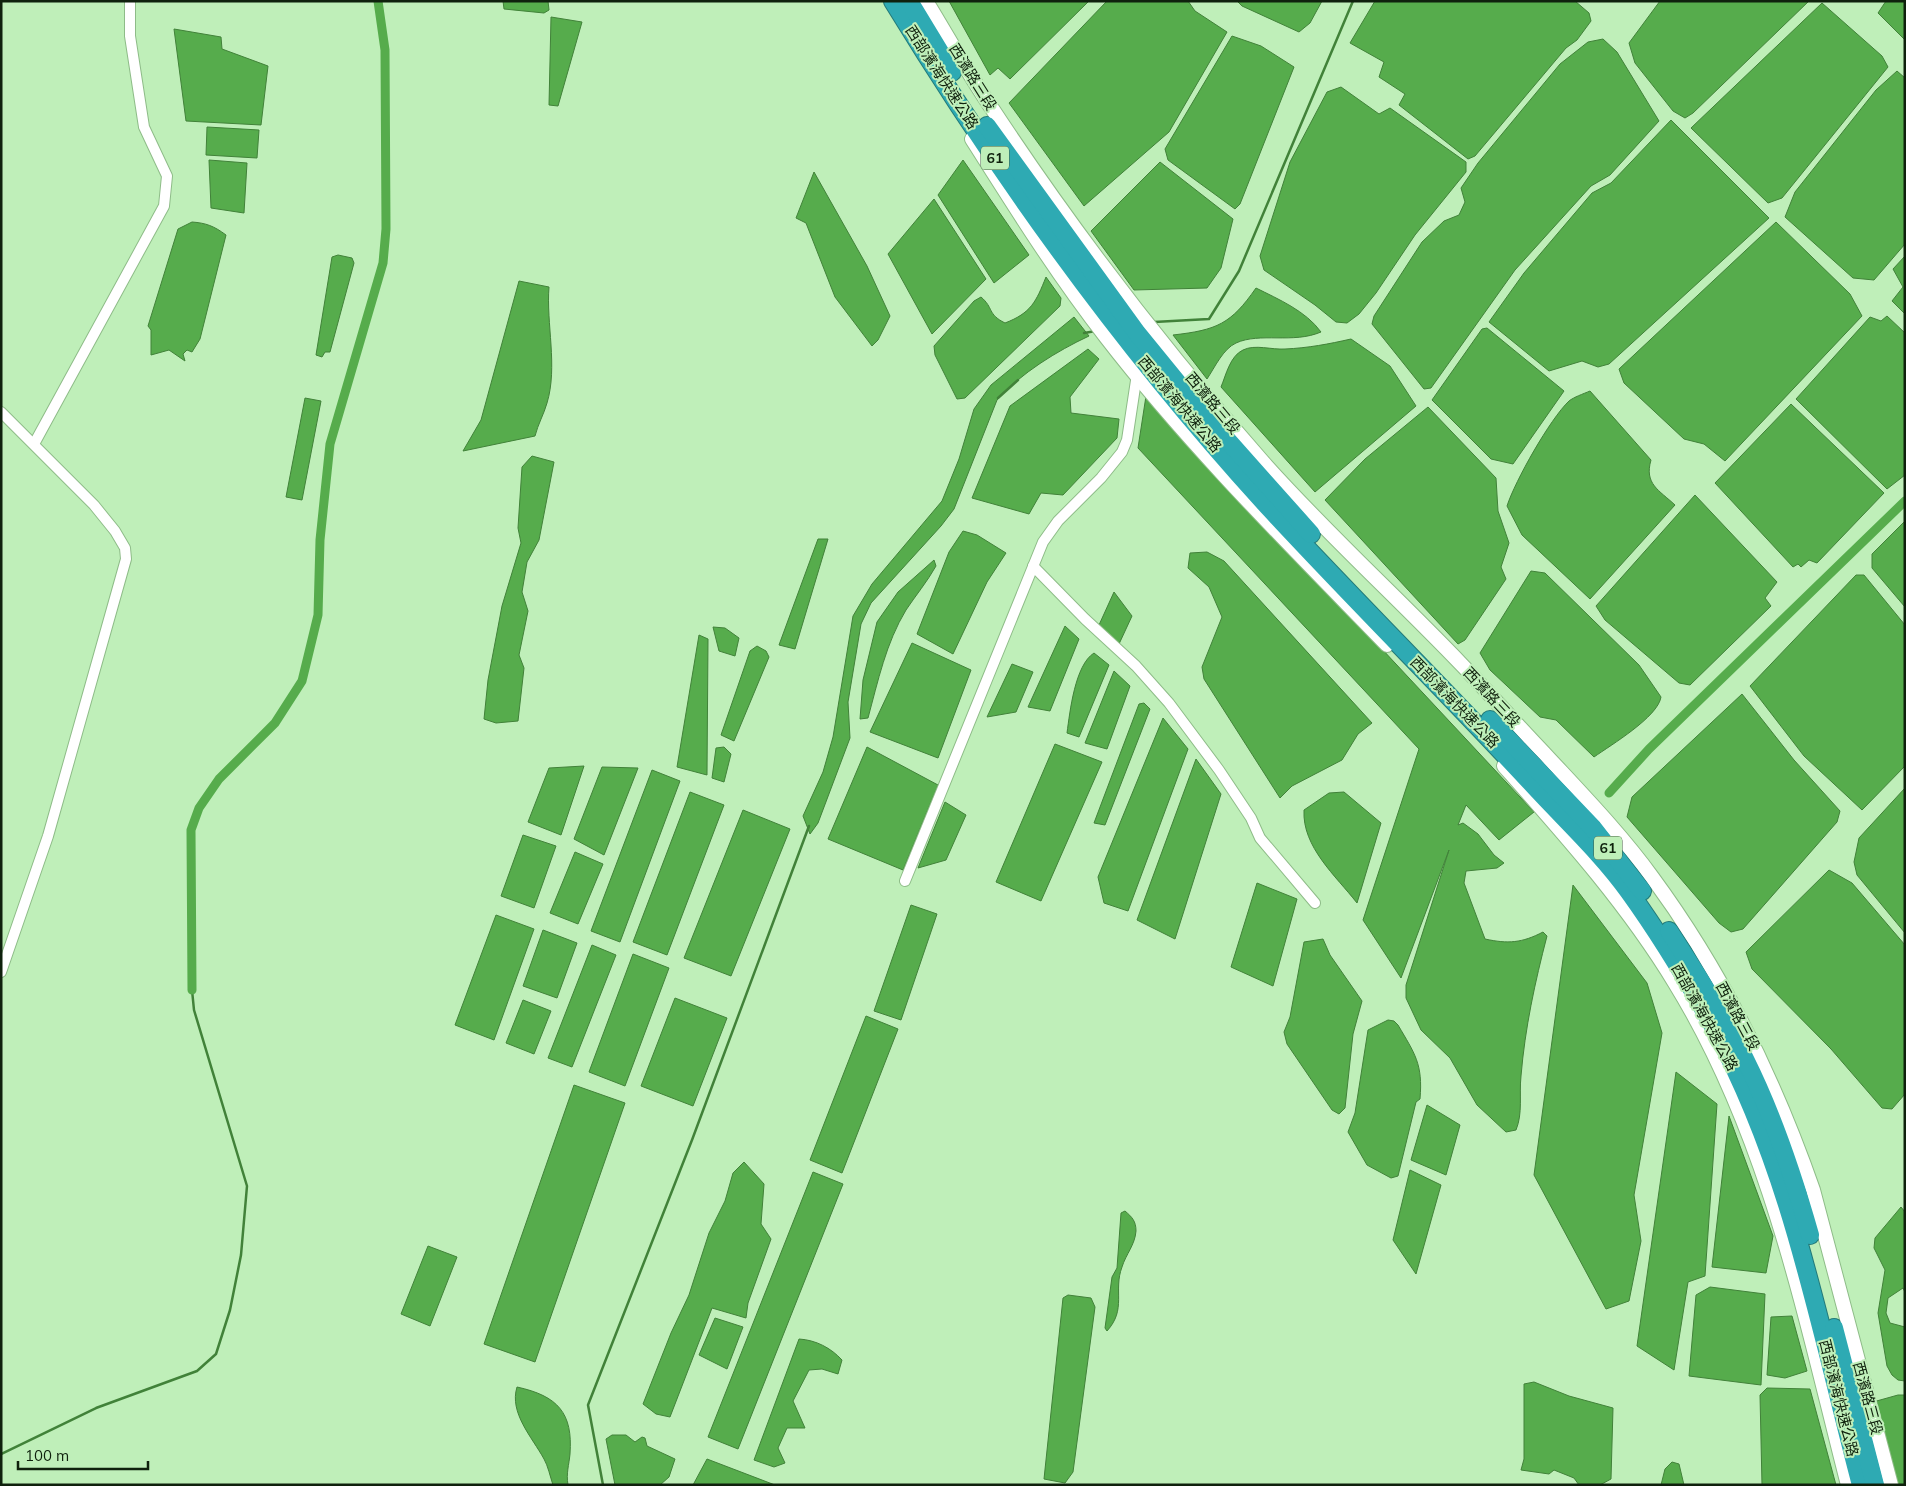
<svg xmlns="http://www.w3.org/2000/svg" width="1906" height="1486" font-family="Mulish,'Noto Sans TC',sans-serif">
	<style>
		.water { fill: #56ac4c; stroke: #418239 }
		.lines { fill: none; stroke-linecap: round; stroke-linejoin: round }
		.stream { stroke: #418239; stroke-width: 2.5 }
		.canal { stroke: #56ac4c; stroke-width: 9 }
		.street-casing { stroke: #8ebc88; stroke-width: 12 }
		.secondary-casing { stroke: #8ebc88; stroke-width: 16 }
		.highway-casing { stroke: #237a79; stroke-width: 20 }
		.street { stroke: #fff; stroke-width: 10 }
		.secondary { stroke: #fff; stroke-width: 14 }
		.highway { stroke: #2eaab3; stroke-width: 18 }
		.labels { text-anchor: middle; dominant-baseline: central; stroke-width: 4; stroke-linejoin: round; paint-order: stroke }
		.shield { fill: #bfefb9; stroke: #445f41; stroke-width: 1 }
		.shield-label { font-size: 14px; font-weight: bold; fill: #0f210d }
		.street-label { font-size: 15px; fill: #0f210d; stroke: #bfefb9 }
	</style>
	<rect width="100%" height="100%" fill="#bfefb9"/>
	<g class="water">
		<path d="M503,1H548L549,10L544,13L504,9Z"/>
		<path d="M949,1H1089L1010,79L998,68L990,75Z"/>
		<path d="M1107,1H1188L1195,11L1227,32L1169,132L1084,206L1009,103Z"/>
		<path d="M1237,1H1322L1310,23L1299,32L1242,6Z"/>
		<path d="M1375,1H1575L1589,13L1591,21L1577,40L1566,48L1475,156L1468,159L1399,105L1405,94L1379,77L1384,62L1350,43Z"/>
		<path d="M1660,1H1809L1693,113L1685,118L1673,111L1635,63L1629,43Z"/>
		<path d="M1886,1H1905V40L1878,13Z"/>
		<path d="M1822,3L1882,56L1888,67L1782,198L1768,203L1691,128Z"/>
		<path d="M551,17L582,22L558,106L549,105Z"/>
		<path d="M174,29L221,37L222,49L268,66L261,125L186,121Z"/>
		<path d="M1232,36L1261,46L1294,67L1240,204L1235,209L1168,160L1165,149Z"/>
		<path d="M1603,39L1617,52L1659,121L1610,175L1591,186L1515,270L1431,388L1424,389L1372,324L1374,316L1422,242L1444,221L1459,215L1465,202L1461,188L1478,163L1560,64L1588,42Z"/>
		<path d="M1897,71L1905,78V244L1874,280L1853,278L1785,217L1795,192L1876,90Z"/>
		<path d="M1341,87L1379,114L1390,108L1466,162V172L1415,235L1376,293L1359,314L1347,323L1336,322L1315,305L1264,270L1260,256L1290,162L1327,92Z"/>
		<path d="M1671,120L1769,218L1609,364L1598,367L1582,361L1549,371L1489,322L1524,273L1592,193L1611,183Z"/>
		<path d="M207,127L259,130L257,158L206,155Z"/>
		<path d="M209,160L247,163L244,213L211,208Z"/>
		<path d="M963,160L1029,255L994,283L938,195Z"/>
		<path d="M1160,162L1233,219L1221,268L1207,288L1134,290L1091,231Z"/>
		<path d="M814,172L867,266L890,316L878,340L872,346L835,297L806,223L796,218Z"/>
		<path d="M934,199L986,279L932,334L888,254Z"/>
		<path d="M192,222C206,223 214,226 226,235L200,339L192,352L187,350L183,354L185,361L169,350L151,355V330L148,326L178,229Z"/>
		<path d="M1776,222L1850,294L1862,316L1725,461L1704,444L1684,439L1624,383L1619,369Z"/>
		<path d="M338,255L352,258L354,263L330,352H325L322,357L316,355L332,257Z"/>
		<path d="M1905,256V314L1892,301L1903,287L1893,269Z"/>
		<path d="M1046,277L1061,298L1060,306L965,398L957,399L935,355L934,346L974,301L981,297C994,308 987,314 1005,323C1031,313 1036,302 1046,277Z"/>
		<path d="M519,281L549,287C546,323 558,367 547,403C544,414 538,424 535,436L463,451L481,420Z"/>
		<path d="M1256,288C1278,299 1306,311 1321,332C1293,344 1260,332 1236,343C1223,349 1215,367 1207,379L1173,335C1217,330 1231,324 1256,288Z"/>
		<path d="M1887,316L1905,333V475L1887,489L1796,399L1870,317L1881,321Z"/>
		<path d="M1074,317L1089,336C1057,351 1021,373 997,400L954,509L941,526L871,603L861,624L848,702L850,738L818,823L810,834L803,816L823,772L833,737L853,616L872,584L942,501L959,459L974,409L991,385Z"/>
		<path d="M1487,328L1564,391L1513,464L1491,459L1432,400L1482,329Z"/>
		<path d="M1351,339L1390,366L1416,406L1315,492L1221,387C1226,375 1230,356 1243,350C1255,344 1272,350 1285,349C1308,348 1329,344 1351,339Z"/>
		<path d="M1088,349L1099,359L1070,397L1071,413L1119,419L1117,438L1063,495L1041,493L1029,514L972,498L1010,406Z"/>
		<path d="M1590,391L1651,460C1644,484 1659,490 1675,505L1590,599L1522,535L1507,506C1515,481 1550,419 1569,401C1574,397 1583,394 1590,391Z"/>
		<path d="M1146,396L1534,812L1499,840L1466,805L1458,825L1463,823L1478,834L1494,855L1504,863L1497,868L1466,871L1464,883L1485,939C1508,944 1522,943 1543,932L1547,936C1535,982 1525,1028 1521,1076C1519,1095 1523,1113 1516,1130L1506,1132L1477,1105L1450,1058L1421,1030L1406,998V985L1449,850L1401,978L1363,920L1419,749L1138,448Z"/>
		<path d="M305,398L321,401L302,500L286,497Z"/>
		<path d="M1791,404L1884,493L1817,563L1809,560L1801,567L1798,564L1793,567L1715,483Z"/>
		<path d="M1428,407L1496,478L1498,511L1509,543L1501,567L1506,579L1465,640L1458,644L1325,500L1365,459Z"/>
		<path d="M532,456L554,462L539,540L527,562L522,592L528,611L519,655L524,668L518,721L496,723L484,719L488,680L502,606L521,543L518,528L522,467Z"/>
		<path d="M1695,495L1777,582L1765,598L1771,606L1690,685L1679,683L1605,620L1596,606Z"/>
		<path d="M1905,521V607L1872,568V554Z"/>
		<path d="M963,531L977,535L1006,553L987,582L953,654L917,634L949,552Z"/>
		<path d="M818,539H828L795,649L779,645Z"/>
		<path d="M1207,552L1224,561L1372,723L1358,734L1342,760L1292,786L1280,798L1204,679L1202,667L1222,617L1209,587L1188,568L1190,553Z"/>
		<path d="M934,560L936,566C927,582 916,595 906,610C886,643 878,681 868,718L860,719L863,680L877,622L898,592Z"/>
		<path d="M1531,571L1545,573L1639,665L1661,697C1658,717 1611,745 1594,757L1556,720L1540,717L1490,670L1480,653Z"/>
		<path d="M1856,575H1864L1905,625V766L1862,810L1804,756L1750,686Z"/>
		<path d="M1114,592L1132,616L1119,644L1099,625Z"/>
		<path d="M1065,626L1079,639L1050,711L1028,707Z"/>
		<path d="M713,627L725,628L739,638L735,656L719,651Z"/>
		<path d="M699,635L708,639L707,775L677,767Z"/>
		<path d="M912,643L971,670L938,758L870,732Z"/>
		<path d="M757,646L766,651L769,657L734,741L721,735L750,651Z"/>
		<path d="M1094,653L1109,665L1079,737L1067,733C1070,711 1075,665 1094,653Z"/>
		<path d="M1012,664L1033,672L1016,712L987,717Z"/>
		<path d="M1114,671L1130,686L1107,749L1085,743Z"/>
		<path d="M1742,694L1794,760L1840,811L1837,822L1743,929L1731,932L1719,923L1627,817L1632,797Z"/>
		<path d="M1144,703L1150,709L1105,825L1094,823L1139,704Z"/>
		<path d="M1163,718L1188,749L1128,911L1104,903L1098,877Z"/>
		<path d="M1055,744L1102,762L1041,901L996,882Z"/>
		<path d="M724,747L731,754L724,782L712,778L716,748Z"/>
		<path d="M867,747L938,785L903,870L828,839Z"/>
		<path d="M1196,759L1221,794L1175,939L1137,920Z"/>
		<path d="M584,766L561,835L528,822L549,768Z"/>
		<path d="M602,767L638,768L604,855L574,839Z"/>
		<path d="M652,770L680,781L620,942L591,931Z"/>
		<path d="M1905,788V933L1857,875L1854,862L1859,838Z"/>
		<path d="M690,792L724,805L667,955L633,942Z"/>
		<path d="M1344,792L1381,823L1357,903C1336,876 1302,847 1304,810L1329,793Z"/>
		<path d="M945,802L966,815L946,860L918,868Z"/>
		<path d="M743,810L790,829L731,976L684,958Z"/>
		<path d="M523,835L556,846L534,908L501,896Z"/>
		<path d="M575,852L603,864L578,924L550,913Z"/>
		<path d="M1829,870L1852,883L1905,945V1094L1892,1109L1882,1108L1831,1049L1752,969L1746,952Z"/>
		<path d="M1257,883L1297,899L1273,986L1231,967Z"/>
		<path d="M1573,885L1647,983L1662,1033L1634,1195L1641,1241L1629,1301L1606,1309L1534,1175Z"/>
		<path d="M911,905L937,914L901,1020L874,1011Z"/>
		<path d="M496,915L534,929L494,1040L455,1025Z"/>
		<path d="M543,930L577,943L557,998L523,986Z"/>
		<path d="M1323,939L1330,955L1362,1001L1353,1034L1345,1108L1339,1114L1332,1110L1287,1044L1284,1032L1290,1017L1304,942Z"/>
		<path d="M592,945L616,955L572,1067L548,1058Z"/>
		<path d="M633,954L669,968L625,1086L589,1072Z"/>
		<path d="M675,998L727,1018L693,1106L641,1086Z"/>
		<path d="M523,1000L551,1011L534,1054L506,1043Z"/>
		<path d="M866,1016L898,1029L842,1173L810,1160Z"/>
		<path d="M1388,1020L1394,1021L1398,1025C1415,1054 1423,1064 1420,1099L1416,1102L1398,1176L1391,1178L1367,1165L1348,1132L1355,1113L1368,1030Z"/>
		<path d="M1676,1072L1717,1104L1705,1276L1688,1282L1674,1370L1637,1346Z"/>
		<path d="M574,1085L625,1103L535,1362L484,1344Z"/>
		<path d="M1427,1105L1460,1125L1446,1175L1411,1160Z"/>
		<path d="M1729,1116L1773,1236L1766,1273L1712,1267Z"/>
		<path d="M744,1162L764,1184L761,1224L771,1239L748,1303L746,1318L712,1308L670,1417L656,1414L643,1404L671,1333L689,1295L709,1233L725,1201L733,1173Z"/>
		<path d="M1410,1170L1441,1185L1416,1274L1393,1240Z"/>
		<path d="M813,1172L843,1184L738,1449L708,1437Z"/>
		<path d="M1901,1207L1905,1212V1292L1903,1288L1888,1298L1886,1313L1890,1323L1905,1327V1381L1898,1380L1892,1375L1887,1366L1878,1313L1885,1270L1874,1248L1875,1238Z"/>
		<path d="M1125,1211C1132,1217 1136,1221 1136,1231C1135,1245 1126,1254 1122,1267C1113,1291 1127,1309 1107,1331L1105,1328L1112,1277L1117,1268L1121,1213Z"/>
		<path d="M428,1246L457,1257L430,1326L401,1314Z"/>
		<path d="M1710,1287L1765,1294L1761,1385L1689,1376L1696,1295Z"/>
		<path d="M1068,1295L1091,1298L1095,1307L1073,1472L1065,1483L1044,1479L1063,1298Z"/>
		<path d="M1792,1316L1807,1371L1785,1378L1767,1375L1771,1317Z"/>
		<path d="M715,1318L743,1327L727,1369L699,1355Z"/>
		<path d="M799,1339C816,1340 831,1348 842,1360L838,1374L822,1369L809,1370L793,1401L805,1428H787L778,1448L785,1463L774,1467L754,1460Z"/>
		<path d="M1534,1382L1569,1396L1613,1408L1611,1479L1600,1485H1579L1574,1478L1554,1470L1549,1474L1521,1470L1524,1459V1384Z"/>
		<path d="M517,1387C558,1396 573,1413 570,1454C569,1465 566,1473 568,1485H553C550,1476 548,1466 544,1459C532,1437 509,1413 517,1387Z"/>
		<path d="M1767,1388L1810,1389L1836,1485H1762L1760,1395Z"/>
		<path d="M1898,1395H1905V1485H1894L1873,1402Z"/>
		<path d="M612,1435H626L635,1442L642,1437L645,1438L647,1446L675,1459L669,1477L660,1485H615L606,1439Z"/>
		<path d="M707,1459L775,1485H693Z"/>
		<path d="M1672,1462L1679,1464L1684,1485H1661L1665,1469Z"/>
	</g>
	<g class="lines">
		<g class="stream">
			<path d="M1154,322L1209,319L1239,271L1353,1"/>
			<path d="M1084,333L1096,331"/>
			<path d="M998,398L1018,380"/>
			<path d="M1,1454L96,1408L197,1371L216,1354L230,1310L241,1255L247,1186L194,1010L192,990"/>
			<path d="M603,1485L588,1405L692,1140L809,826"/>
		</g>
		<g class="canal">
			<path d="M1609,793L1649,749L1905,501"/>
			<path d="M192,990L191,830L199,808L219,779L275,723L302,681L318,615L320,540L330,444L383,263L386,229L385,50L378,1"/>
		</g>
		<g class="street-casing">
			<g id="street">
				<path d="M1,412L94,505L115,531L125,548L126,559L48,836L1,972"/>
				<path d="M34,444L164,206L167,176L144,127L130,36V1"/>
				<path d="M1033,566L1085,619L1136,666L1169,703L1219,770L1251,818L1260,838L1315,903"/>
				<path d="M905,881L1043,542L1058,521L1101,478L1122,452L1127,440L1137,374"/>
			</g>
		</g>
		<g class="secondary-casing">
			<g id="secondary">
				<path d="M926,1C948,37 969,75 993,110C1074,233 1165,351 1262,461C1325,532 1396,596 1462,665C1490,694 1516,724 1544,753C1581,793 1620,833 1652,877C1722,972 1774,1078 1813,1190L1891,1485"/>
				<path d="M972,139C1015,207 1057,274 1106,337C1191,447 1290,545 1387,645"/>
				<path d="M1504,766C1566,836 1627,904 1675,983C1769,1136 1804,1314 1848,1485"/>
			</g>
		</g>
		<g class="highway-casing">
			<g id="highway">
				<path d="M893,1C1003,181 1128,354 1270,509C1356,602 1446,691 1532,784C1564,819 1601,853 1629,892C1660,935 1689,983 1715,1030C1792,1172 1820,1331 1861,1485"/>
				<path d="M909,1L952,72"/>
				<path d="M987,126L1137,333L1190,398L1311,534"/>
				<path d="M1490,720L1593,828L1642,891"/>
				<path d="M1669,931C1696,973 1723,1015 1745,1059C1773,1115 1793,1175 1810,1235"/>
				<path d="M1834,1328L1875,1485"/>
			</g>
		</g>
		<use href="#street" class="street"/>
		<use href="#secondary" class="secondary"/>
		<use href="#highway" class="highway"/>
	</g>
	<g class="labels">
		<g class="shield">
			<rect x="981" y="146.5" width="28" height="23" rx="4"/>
			<rect x="1594" y="836.5" width="28" height="23" rx="4"/>
		</g>
		<g class="shield-label">
			<text x="995" y="158">61</text>
			<text x="1608" y="848">61</text>
		</g>
		<g class="street-label">
			<text transform="translate(942 77) rotate(57)">西部濱海快速公路</text>
			<text transform="translate(973 77) rotate(58)">西濱路三段</text>
			<text transform="translate(1213 403) rotate(50)">西濱路三段</text>
			<text transform="translate(1180 404) rotate(50)">西部濱海快速公路</text>
			<text transform="translate(1492 697) rotate(47)">西濱路三段</text>
			<text transform="translate(1455 702) rotate(46)">西部濱海快速公路</text>
			<text transform="translate(1738 1016) rotate(62)">西濱路三段</text>
			<text transform="translate(1705 1017) rotate(61)">西部濱海快速公路</text>
			<text transform="translate(1839 1398) rotate(76)">西部濱海快速公路</text>
			<text transform="translate(1868 1398) rotate(75)">西濱路三段</text>
		</g>
	</g>
	<rect width="1906" height="1486" fill="none" stroke="#0f210d" stroke-width="5"/>
	<path d="M18 1461v8h130v-8" fill="none" stroke="#0f210d" stroke-width="2.5"/>
	<text x="25" y="1461" font-size="15" fill="#0f210d" stroke="#bfefb9" stroke-width="4" paint-order="stroke">100 m</text>
</svg>
